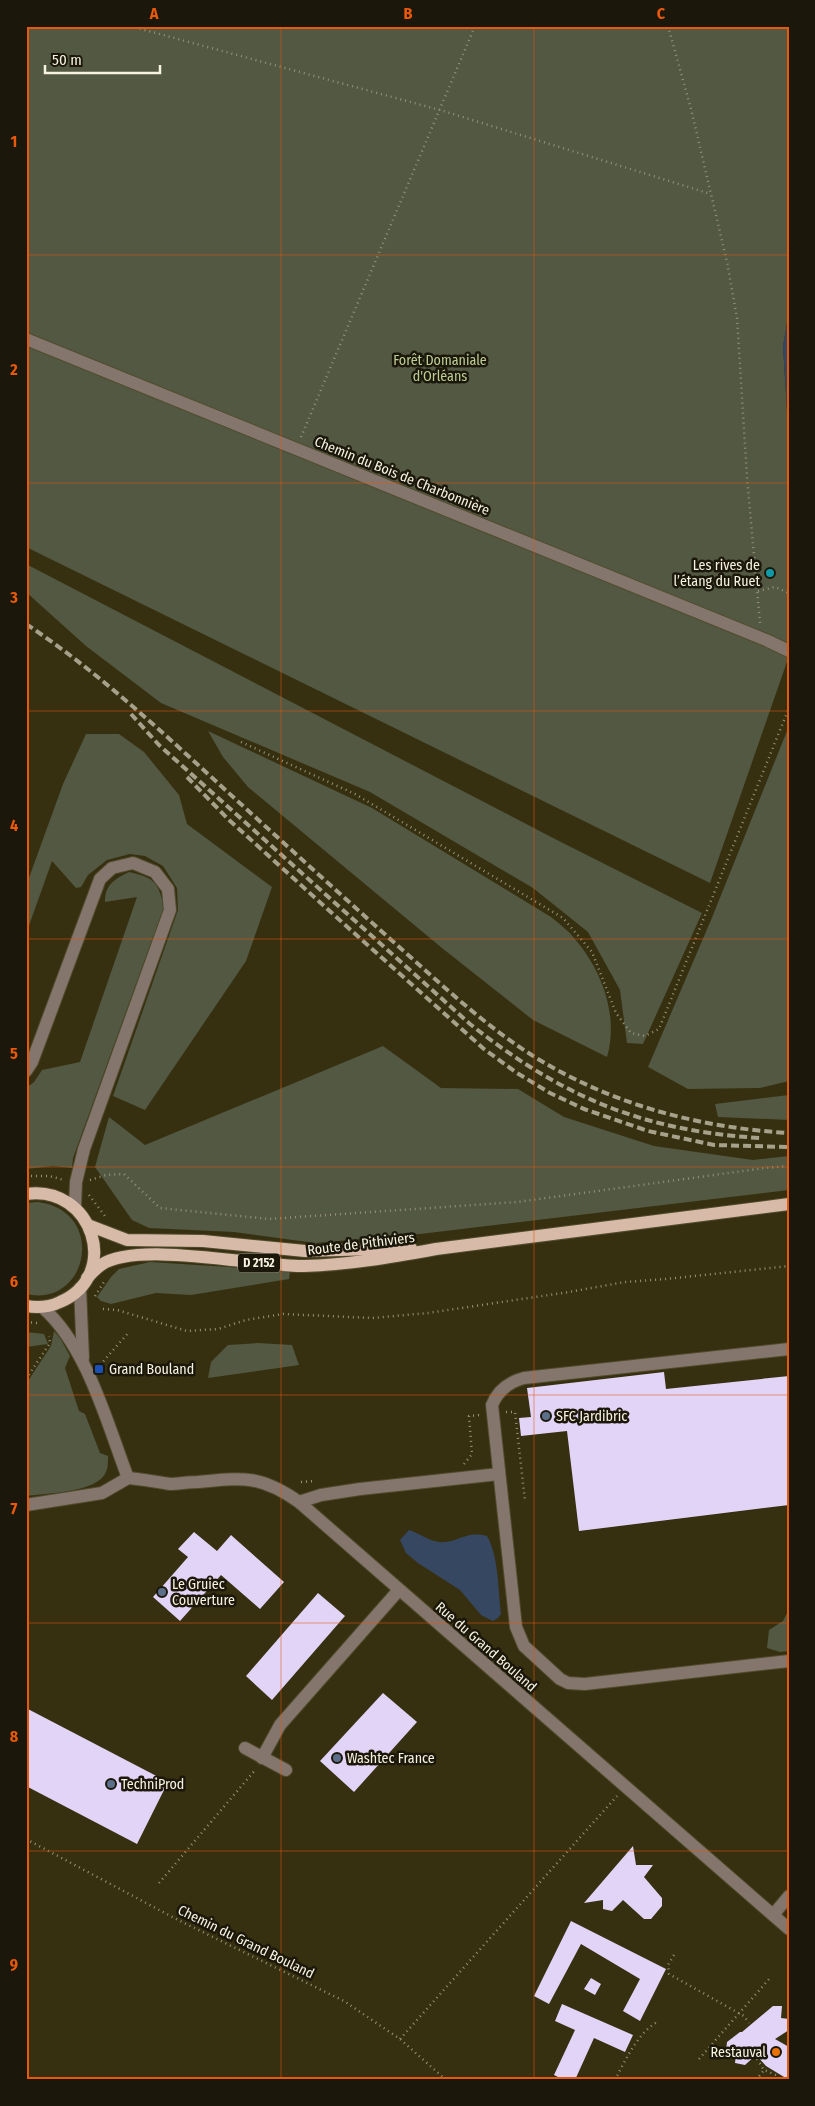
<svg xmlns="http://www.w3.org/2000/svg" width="815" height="2106" font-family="'Fira Sans Condensed',sans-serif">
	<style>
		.green { fill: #525841 }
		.water { fill: #364762 }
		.building { fill: #e2d4f7 }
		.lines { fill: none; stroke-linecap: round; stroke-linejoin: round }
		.minor-casing { stroke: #514b2d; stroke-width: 14 }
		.major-casing { stroke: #514b2d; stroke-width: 14 }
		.path { stroke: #979279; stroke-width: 2.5; stroke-dasharray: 1 4; stroke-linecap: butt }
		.minor { stroke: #84766d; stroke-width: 12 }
		.major { stroke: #d8baa9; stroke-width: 12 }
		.rail { stroke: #a6a18a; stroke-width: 4; stroke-dasharray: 8 4; stroke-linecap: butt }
		.grid { fill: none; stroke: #e8590c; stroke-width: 1; stroke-opacity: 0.55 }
		.culture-dot { fill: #0f9aa8; stroke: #1b180b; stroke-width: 2 }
		.transit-dot { fill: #1a4fb4; stroke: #1b180b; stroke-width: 2 }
		.service-dot { fill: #5c6f8a; stroke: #1b180b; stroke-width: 2 }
		.food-dot { fill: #e8710a; stroke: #1b180b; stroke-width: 2 }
		.labels { text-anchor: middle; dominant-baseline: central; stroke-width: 5; stroke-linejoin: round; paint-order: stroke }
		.shield { fill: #1b180b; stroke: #b5b1a1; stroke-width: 1 }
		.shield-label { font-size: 12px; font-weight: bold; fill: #f7f3e1 }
		.park-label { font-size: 14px; fill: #bdce93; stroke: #1b180b }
		.street-label { font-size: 14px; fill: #f7f3e1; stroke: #1b180b }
		.poi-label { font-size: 14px; fill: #f7f3e1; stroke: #1b180b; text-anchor: start }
		.neatline { fill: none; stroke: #e8590c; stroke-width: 2 }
		.grid-label { font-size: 16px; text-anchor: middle; font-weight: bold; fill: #e8590c }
	</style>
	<rect width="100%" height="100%" fill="#363010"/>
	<g class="green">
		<path d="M26,26H789V312L783,346L789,443V656L710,883L26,547Z"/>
		<path d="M26,564L555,839L702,913L643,1044L627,1043L620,990L588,932L533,888L370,792L161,703L86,646L26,592Z"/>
		<path d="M789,726V1081L760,1088L688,1089L648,1067L711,920Z"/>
		<path d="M208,731L372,808L551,917C559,924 568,930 574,938C602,970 619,1016 607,1057L533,1020L442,948L248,787L223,757Z"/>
		<path d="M86,734H119L144,752L179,795L187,824L272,887L246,961L145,1110L113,1096L178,910L177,888L163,866L145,856L130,854L107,860L88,875L81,887L76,888L52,861L26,934V886L63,784Z"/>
		<path d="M129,872C155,878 158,882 164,907L73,1158L72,1168L53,1166L26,1169V1088L34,1082L42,1070L80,1062L137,897L105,902C105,884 115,879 129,872Z"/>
		<path d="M383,1046L441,1088L518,1089L564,1117L654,1146L753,1160L789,1156V1190L420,1234L315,1243L234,1232L149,1228L132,1220L95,1167L109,1117L145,1145Z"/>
		<path d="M789,1095V1120L718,1117L715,1104Z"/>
		<path d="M38,1202C107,1211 89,1308 26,1294V1203Z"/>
		<path d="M150,1262L290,1271L289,1279L191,1295L156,1293L111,1304L101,1301L97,1297L111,1277L119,1269Z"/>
		<path d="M54,1331L60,1338L70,1356L65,1368L79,1411L85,1414L100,1453L108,1456C108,1461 108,1468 106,1472C97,1493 47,1493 26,1496V1384L51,1346Z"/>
		<path d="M26,1332L44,1334L48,1344L26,1347Z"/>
		<path d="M258,1343L292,1345L299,1365L208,1378L211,1362L228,1345Z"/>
		<path d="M789,1609V1651L780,1652L767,1648L769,1630L783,1621Z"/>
	</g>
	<g class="water">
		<path d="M789,312V443L783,346Z"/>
		<path d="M409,1530C418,1533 430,1541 439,1542C458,1544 464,1530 487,1536C499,1557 498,1590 501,1614L498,1618L493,1621L481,1615L460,1590L418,1563L406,1553L400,1540Z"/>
	</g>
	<g class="building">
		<path d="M664,1372L666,1389L789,1376V1505L579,1531L567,1431L521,1436L519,1418L531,1417L527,1388Z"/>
		<path d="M194,1532L217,1551L231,1535L284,1582L260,1609L221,1575L180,1621L153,1597L188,1557L178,1549Z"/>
		<path d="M318,1593L345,1616L272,1700L246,1676Z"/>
		<path d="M383,1693L417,1722L354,1792L320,1761Z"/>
		<path d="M26,1708L168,1782L137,1844L26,1786Z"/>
		<path d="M633,1846L636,1865H653L644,1877L662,1898V1906L651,1919H644L623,1900L612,1911L603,1909V1900L584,1903Z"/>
		<path d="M571,1921L666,1969L640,2021L623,2011L640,1979L581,1944L549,2004L534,1996Z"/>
		<path d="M591,1978L601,1984L595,1995L584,1989Z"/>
		<path d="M562,2004L633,2035L625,2052L594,2038L575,2080H564L554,2075L575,2030L555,2021Z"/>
		<path d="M773,2006H782L781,2018L789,2019V2030L775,2039L789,2047V2080L766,2066L756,2055L745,2065L735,2063L736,2053L726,2052L727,2042L740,2032H742Z"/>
	</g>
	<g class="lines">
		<g class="minor-casing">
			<g id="minor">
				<path d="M26,339L766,640L789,651"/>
				<path d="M26,1071L32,1062L100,879L112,868L133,863L155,872L168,889L170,910L84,1149L76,1182L75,1207"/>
				<path d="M80,1288L83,1358"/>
				<path d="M42,1307C87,1346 107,1423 128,1478"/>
				<path d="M789,1349L524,1378C509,1382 498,1390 492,1405L516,1627L524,1646L560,1679L568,1683L585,1684L789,1661"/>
				<path d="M128,1478C142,1479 155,1482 170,1484C178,1484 188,1482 197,1482C242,1478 259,1474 299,1502L789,1929"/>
				<path d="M299,1502L321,1495L360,1489L499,1474"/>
				<path d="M26,1505L102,1493L128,1478"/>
				<path d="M245,1748L286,1770"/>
				<path d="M262,1758L280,1725L398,1591"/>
				<path d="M773,1915L789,1896"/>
			</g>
		</g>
		<g class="major-casing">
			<g id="major">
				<path d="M26,1194C93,1184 122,1276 60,1302C50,1307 38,1308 26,1306"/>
				<path d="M88,1225L127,1240L203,1241L305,1251L411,1248"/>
				<path d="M87,1278C91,1274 96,1268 101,1265C138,1240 257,1267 304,1266C348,1265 392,1257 436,1249L789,1204"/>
			</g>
		</g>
		<g class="path">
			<path d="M130,26L440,110L711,194"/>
			<path d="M668,26L691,109L727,262L737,318L747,477L760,623"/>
			<path d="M301,437L475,26"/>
			<path d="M758,591L775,587L789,593"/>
			<path d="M241,742L355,794L563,918L592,952L616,1013L631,1033L645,1036L659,1029L789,708"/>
			<path d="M26,1176H49L64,1180"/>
			<path d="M90,1180L106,1175L124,1174L160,1208L269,1219L517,1202L765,1168L789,1166"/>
			<path d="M89,1195L105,1216"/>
			<path d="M95,1296L104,1282"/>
			<path d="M103,1309L117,1310L187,1331L218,1329L246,1320L283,1314L372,1318L428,1313L569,1292L625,1282L666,1279L789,1266"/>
			<path d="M26,1322L37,1323"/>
			<path d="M100,1365L129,1332"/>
			<path d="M26,1379L50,1343L49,1336"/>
			<path d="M506,1412H515L525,1501"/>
			<path d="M464,1464L472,1454L469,1416L480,1415"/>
			<path d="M301,1482L315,1481"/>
			<path d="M26,1839L178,1920L344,2001L400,2039L446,2080"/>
			<path d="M159,1883L256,1769"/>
			<path d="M674,1955L668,1965L669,1974L744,2016L749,2023"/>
			<path d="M400,2039L617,1796"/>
			<path d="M699,2059L770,1978"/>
			<path d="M757,2059L764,2070L776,2075"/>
			<path d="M615,2080C626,2059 638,2032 659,2021"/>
			<path d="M756,2080L764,2070"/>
		</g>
		<use href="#minor" class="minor"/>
		<use href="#major" class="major"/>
		<g class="rail">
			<path d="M26,624C91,667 150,721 208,774C268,829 328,883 389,938C439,982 486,1028 543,1062C618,1106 702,1128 789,1133"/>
			<path d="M131,714L159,745L470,1024C562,1097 643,1131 760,1138"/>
			<path d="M187,777L229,820L344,924L484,1049L517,1073L550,1093L584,1109L648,1131L714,1145L789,1147"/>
		</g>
	</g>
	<path class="grid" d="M281,26V2080M534,26V2080M26,255H789M26,483H789M26,711H789M26,939H789M26,1167H789M26,1395H789M26,1623H789M26,1851H789"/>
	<circle class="culture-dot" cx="770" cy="573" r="5"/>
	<rect class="transit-dot" x="94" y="1364" width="10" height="10" rx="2.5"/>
	<g class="service-dot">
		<circle cx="546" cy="1416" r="5"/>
		<circle cx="162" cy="1592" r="5"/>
		<circle cx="337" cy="1758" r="5"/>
		<circle cx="111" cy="1784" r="5"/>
	</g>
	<circle class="food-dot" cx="776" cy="2052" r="5"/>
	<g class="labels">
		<rect class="shield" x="238" y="1253.5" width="42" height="19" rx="4"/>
		<g class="shield-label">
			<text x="259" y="1263">D 2152</text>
		</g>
		<g class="park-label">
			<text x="440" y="360">Forêt Domaniale<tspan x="440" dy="16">d'Orléans</tspan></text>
		</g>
		<g class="street-label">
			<text transform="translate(402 476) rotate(22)">Chemin du Bois de Charbonnière</text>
			<text transform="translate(361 1244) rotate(-7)">Route de Pithiviers</text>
			<text transform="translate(486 1647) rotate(41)">Rue du Grand Bouland</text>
			<text transform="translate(246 1942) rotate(26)">Chemin du Grand Bouland</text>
		</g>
		<g class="poi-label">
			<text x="760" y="565" text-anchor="end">Les rives de<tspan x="760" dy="16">l’étang du Ruet</tspan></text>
			<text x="109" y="1369">Grand Bouland</text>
			<text x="556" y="1416">SFC Jardibric</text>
			<text x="172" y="1584">Le Gruiec<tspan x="172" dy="16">Couverture</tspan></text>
			<text x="347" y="1758">Washtec France</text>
			<text x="121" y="1784">TechniProd</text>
			<text x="766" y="2052" text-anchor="end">Restauval</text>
		</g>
	</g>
	<rect width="815" height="2106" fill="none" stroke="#1b180b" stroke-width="55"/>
	<path d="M45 65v8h115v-8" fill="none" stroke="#f7f3e1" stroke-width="2.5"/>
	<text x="52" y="65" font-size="15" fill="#f7f3e1" stroke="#1b180b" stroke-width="4" paint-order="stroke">50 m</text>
	<rect x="28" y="28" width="760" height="2050" class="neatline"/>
	<g class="grid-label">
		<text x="154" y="19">A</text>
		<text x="408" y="19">B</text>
		<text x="661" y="19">C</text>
		<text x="14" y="147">1</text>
		<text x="14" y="375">2</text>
		<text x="14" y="603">3</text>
		<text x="14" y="831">4</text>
		<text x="14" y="1059">5</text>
		<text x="14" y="1287">6</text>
		<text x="14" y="1514">7</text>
		<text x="14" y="1742">8</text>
		<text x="14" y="1970">9</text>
	</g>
</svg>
